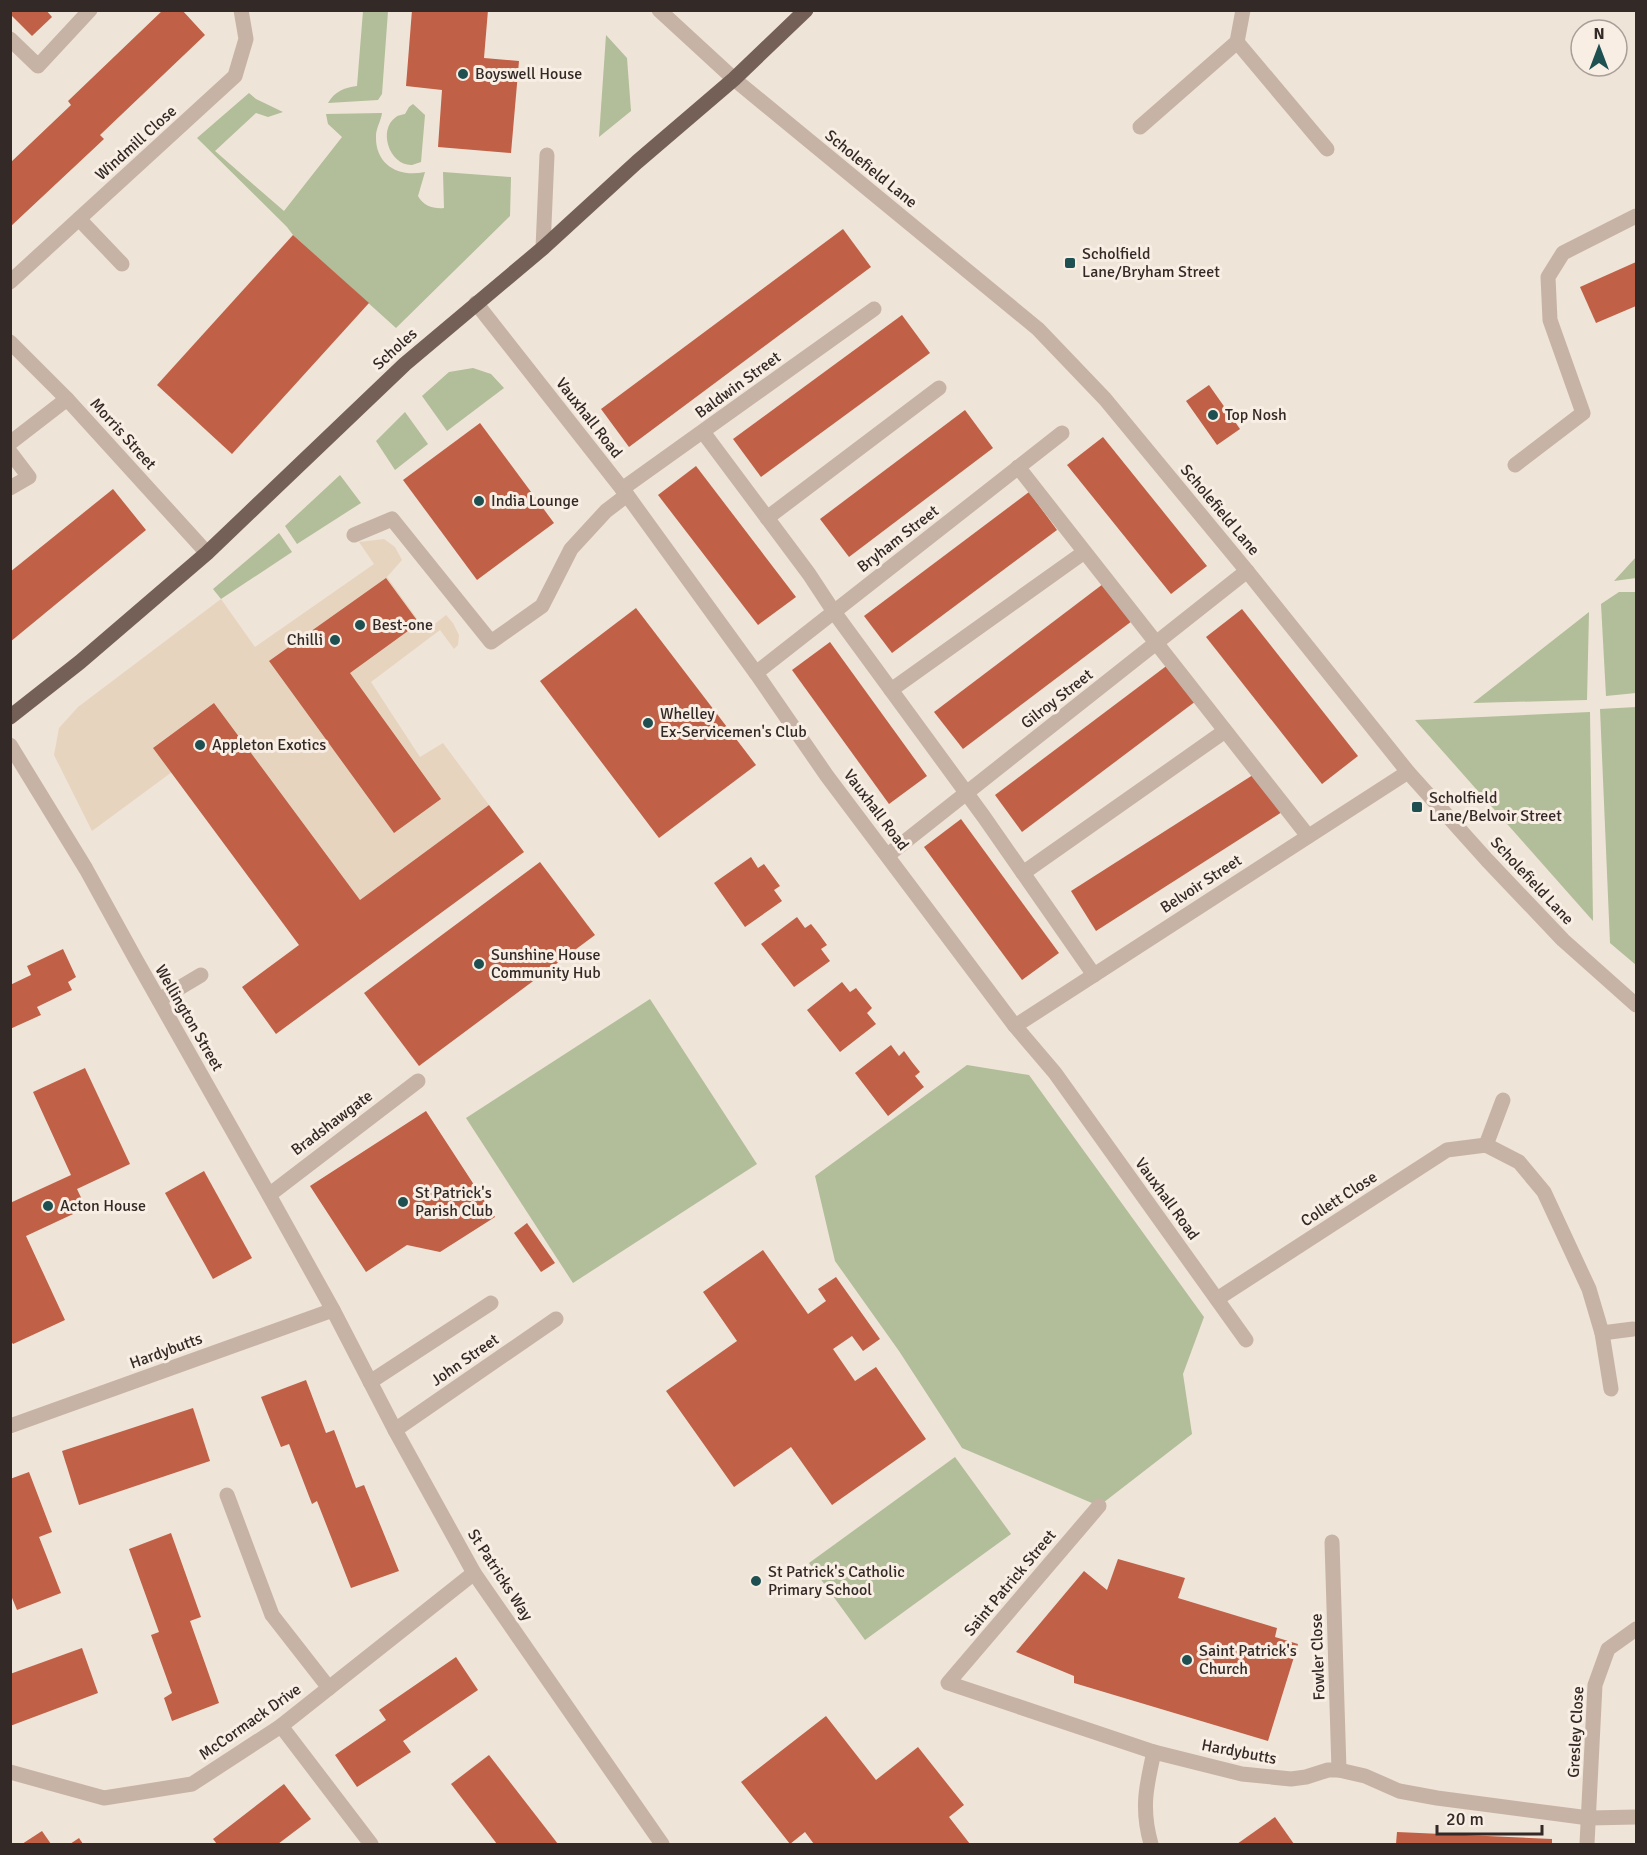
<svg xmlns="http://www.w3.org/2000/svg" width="1647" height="1855" font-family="Signika,sans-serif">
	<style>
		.green { fill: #b2bd99 }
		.plaza { fill: #e7d4bf }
		.building { fill: #c06046 }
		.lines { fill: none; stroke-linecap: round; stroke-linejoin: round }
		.minor { stroke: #c6b3a5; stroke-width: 15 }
		.major { stroke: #746057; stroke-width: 15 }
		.poi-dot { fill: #1e4f51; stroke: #f8eee4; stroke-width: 2 }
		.labels { text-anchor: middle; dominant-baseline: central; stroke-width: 6; stroke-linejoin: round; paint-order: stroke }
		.poi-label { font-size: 16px; fill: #332926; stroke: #f8eee4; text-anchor: start }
		.street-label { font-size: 16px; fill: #332926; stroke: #f8eee4 }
	</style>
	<rect width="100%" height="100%" fill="#efe4d8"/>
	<g class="green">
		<path d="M363,11H388L382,94L378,100L328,103C335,91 344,88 357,86Z"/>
		<path d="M606,35L627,58L631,111L599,137Z"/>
		<path d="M249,93L256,99L283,112L268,117L256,113L215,151L284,211L342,137L328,124L326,114L382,113C381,121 376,128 376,136C375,164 398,178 425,172L418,196C423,206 434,209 444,208L443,172L511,177L510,216L396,328L293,235L287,227L197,138Z"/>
		<path d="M413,104L425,115L421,162C418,163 415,164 412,165C390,166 377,130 396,117C398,115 402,115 405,114L409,107Z"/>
		<path d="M473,368L491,374L504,388L447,431L422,396L449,372Z"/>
		<path d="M405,412L428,444L395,470L376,441Z"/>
		<path d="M340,475L361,503L297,544L285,526Z"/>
		<path d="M279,533L292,552L221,599L213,589Z"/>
		<path d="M1636,557V578L1614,581Z"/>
		<path d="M1619,592H1636V693L1606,696L1601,604Z"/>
		<path d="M1589,612L1587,700L1473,703Z"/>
		<path d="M1636,707V965L1610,943L1600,709Z"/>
		<path d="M1590,712L1593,921L1415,720Z"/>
		<path d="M650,999L757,1164L573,1283L466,1118Z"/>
		<path d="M967,1065L1029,1075L1204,1317L1183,1374L1192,1434L1099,1506L962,1448L899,1351L835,1261L815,1176Z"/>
		<path d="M955,1457L1011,1534L865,1640L809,1563Z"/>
	</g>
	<path class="plaza" d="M384,539L395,547L402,560L387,577L426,631L446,615L453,623L459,635L458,645L454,649L440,630L371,682L420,757L443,743L489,805L360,900L214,703L154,747L172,772L92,831L54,755L59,728L78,707L221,599L255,647L374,564L359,542Z"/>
	<g class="building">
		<path d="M10,10H46L52,17L32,36L10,14Z"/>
		<path d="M163,10H182L205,35L100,135L104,139L10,227V163L71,105L68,101Z"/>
		<path d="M412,10H488L484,58L519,61L511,153L438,147L442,90L406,86Z"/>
		<path d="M843,229L871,267L629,447L601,409Z"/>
		<path d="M293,235L369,303L232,454L157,385Z"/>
		<path d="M1636,262V306L1596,323L1580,287Z"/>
		<path d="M902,315L930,353L761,477L733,439Z"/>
		<path d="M1209,385L1240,429L1217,445L1186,401Z"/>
		<path d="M965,410L993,448L849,557L820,519Z"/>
		<path d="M480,423L554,523L477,580L403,480Z"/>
		<path d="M1103,437L1207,566L1171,594L1067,465Z"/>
		<path d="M696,466L796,597L758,625L658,495Z"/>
		<path d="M113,489L146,530L10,642V572Z"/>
		<path d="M1029,492L1057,530L892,653L864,616Z"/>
		<path d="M386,578L419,623L350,673L441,799L394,833L269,661Z"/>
		<path d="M1103,584L1132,621L963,749L934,712Z"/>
		<path d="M636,608L756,765L659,838L540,681Z"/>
		<path d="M1242,609L1358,756L1322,784L1206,637Z"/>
		<path d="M830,642L927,776L889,804L792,670Z"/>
		<path d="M1169,664L1196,701L1022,832L995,795Z"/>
		<path d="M214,703L360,900L489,805L524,852L276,1034L242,987L299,945L153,748Z"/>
		<path d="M1256,773L1282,812L1096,931L1071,891Z"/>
		<path d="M961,819L1059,953L1022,980L924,847Z"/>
		<path d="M751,857L758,868L764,864L780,886L774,890L782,901L745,927L714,883Z"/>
		<path d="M540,862L595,935L419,1066L364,993Z"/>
		<path d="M797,917L805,928L811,924L819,934L827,945L821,949L830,961L794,987L761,944Z"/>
		<path d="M63,949L76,977L68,982L72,990L37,1007L41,1015L10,1029V985L31,975L27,966Z"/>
		<path d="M842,982L850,992L856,988L872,1008L867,1013L876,1024L840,1052L807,1010Z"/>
		<path d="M891,1045L899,1056L904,1051L912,1062L920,1072L915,1076L924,1087L888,1116L855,1073Z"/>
		<path d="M85,1068L130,1164L77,1189L86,1208L26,1236L65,1320L13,1344L10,1340V1203L71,1175L33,1092Z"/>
		<path d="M426,1111L495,1217L440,1252L407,1245L366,1272L310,1186Z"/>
		<path d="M204,1171L252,1258L213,1279L165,1193Z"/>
		<path d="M527,1223L555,1263L541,1272L514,1233Z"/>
		<path d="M763,1250L808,1314L826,1301L818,1289L836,1277L880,1339L863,1351L852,1336L833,1349L855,1381L876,1367L926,1439L832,1505L791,1447L734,1487L666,1391L737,1341L703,1292Z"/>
		<path d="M306,1380L326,1433L334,1430L356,1488L364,1485L399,1571L351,1588L317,1501L312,1504L289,1444L281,1447L261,1397Z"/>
		<path d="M193,1408L210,1461L79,1505L62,1451Z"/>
		<path d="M29,1472L52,1532L39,1537L61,1593L17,1610L10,1593V1479Z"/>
		<path d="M171,1533L201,1617L190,1621L219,1703L172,1721L164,1698L172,1693L151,1635L159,1632L129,1549Z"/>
		<path d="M1118,1559L1185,1578L1178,1598L1277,1628L1275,1637L1298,1644L1268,1741L1074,1683V1676L1016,1652L1084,1571L1107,1590Z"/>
		<path d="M82,1648L98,1693L10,1726V1674Z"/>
		<path d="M456,1657L478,1690L403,1741L411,1752L357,1787L335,1755L386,1720L379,1710Z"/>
		<path d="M826,1716L876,1780L918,1747L964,1805L949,1817L970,1844H814L805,1832L790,1844L741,1782Z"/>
		<path d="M489,1755L558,1844H497L451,1784Z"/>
		<path d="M284,1784L311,1819L278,1844H217L213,1839Z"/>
		<path d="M1275,1817L1294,1844H1237Z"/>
		<path d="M42,1831L51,1844H22Z"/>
		<path d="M1397,1832L1552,1839V1844H1396Z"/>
		<path d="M79,1838L83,1844H70Z"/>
	</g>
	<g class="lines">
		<g class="minor">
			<path d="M659,10L734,79L1038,329L1105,399L1247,571L1408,772L1487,860L1563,940L1636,1005"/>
			<path d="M10,39L38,66L90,10"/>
			<path d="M1237,42L1327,149"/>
			<path d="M1140,127L1237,42L1243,10"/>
			<path d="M79,219L122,264"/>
			<path d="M543,248L547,155"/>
			<path d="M10,282L235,76L246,39L241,10"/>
			<path d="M476,303L627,495L756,673L827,776L1015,1026L1055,1073L1246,1340"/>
			<path d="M10,342L67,399L207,553"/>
			<path d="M703,432L809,574L834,612L984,817L1094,975"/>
			<path d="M10,443L67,399"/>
			<path d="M10,452L29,477L10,488"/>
			<path d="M1515,465L1583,413L1550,320L1548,277L1563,253L1636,216"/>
			<path d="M1018,467C1114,591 1211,714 1308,836"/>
			<path d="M622,489L874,309"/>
			<path d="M767,518L939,388"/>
			<path d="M354,535L392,519L491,642L542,606L571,549L606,511L627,495"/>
			<path d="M756,673L1062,433"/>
			<path d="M891,690L1083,553"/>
			<path d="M10,745L86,869L135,958L269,1195L333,1310L395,1430L474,1573L662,1844"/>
			<path d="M888,855L1247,571"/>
			<path d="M1023,873L1225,731"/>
			<path d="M159,1000L201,975"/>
			<path d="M1015,1026L1408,772"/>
			<path d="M1486,1145L1503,1100"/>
			<path d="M269,1195L418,1081"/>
			<path d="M1217,1299L1447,1150L1486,1145L1519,1162L1544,1192L1589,1289L1602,1333L1611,1389"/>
			<path d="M1602,1333L1633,1329"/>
			<path d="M370,1382L491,1303"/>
			<path d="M10,1426L333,1310"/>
			<path d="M395,1430L556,1319"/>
			<path d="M227,1495L272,1615L329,1688"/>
			<path d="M1099,1506L948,1683L1154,1752L1242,1774L1291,1779L1306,1777L1328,1770H1339L1365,1776L1399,1791L1437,1798L1589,1818L1636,1817"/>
			<path d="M1332,1542L1339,1770"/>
			<path d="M281,1726L371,1844"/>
			<path d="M10,1772L104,1798L192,1784L281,1726L474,1573"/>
			<path d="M1151,1844C1141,1809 1146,1787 1154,1752"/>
			<path d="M1587,1844L1595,1685L1608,1649L1636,1629"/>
		</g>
		<path class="major" d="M10,717L80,662L207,553L405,364L543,248L637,162L734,79L806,10"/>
	</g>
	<g class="poi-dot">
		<circle cx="463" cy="74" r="6"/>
		<rect x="1064" y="257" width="12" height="12" rx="3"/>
		<circle cx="1213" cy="415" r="6"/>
		<circle cx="479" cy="501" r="6"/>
		<circle cx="360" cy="625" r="6"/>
		<circle cx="335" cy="640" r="6"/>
		<circle cx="648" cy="723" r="6"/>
		<circle cx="200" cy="745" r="6"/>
		<rect x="1411" y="801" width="12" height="12" rx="3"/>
		<circle cx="479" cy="964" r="6"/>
		<circle cx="403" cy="1202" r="6"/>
		<circle cx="48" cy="1206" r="6"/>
		<circle cx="756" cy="1581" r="6"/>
		<circle cx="1187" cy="1660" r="6"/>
	</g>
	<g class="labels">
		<g class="poi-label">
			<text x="475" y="74">Boyswell House</text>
			<text x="1082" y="254">Scholfield<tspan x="1082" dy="18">Lane/Bryham Street</tspan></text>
			<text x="1225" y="415">Top Nosh</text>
			<text x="491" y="501">India Lounge</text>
			<text x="372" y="625">Best-one</text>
			<text x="323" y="640" text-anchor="end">Chilli</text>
			<text x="660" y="714">Whelley<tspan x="660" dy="18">Ex-Servicemen's Club</tspan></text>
			<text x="212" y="745">Appleton Exotics</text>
			<text x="1429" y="798">Scholfield<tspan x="1429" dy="18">Lane/Belvoir Street</tspan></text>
			<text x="491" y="955">Sunshine House<tspan x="491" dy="18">Community Hub</tspan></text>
			<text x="415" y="1193">St Patrick's<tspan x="415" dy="18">Parish Club</tspan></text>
			<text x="60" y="1206">Acton House</text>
			<text x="768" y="1572">St Patrick's Catholic<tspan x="768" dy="18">Primary School</tspan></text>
			<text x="1199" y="1651">Saint Patrick's<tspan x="1199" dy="18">Church</tspan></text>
		</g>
		<g class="street-label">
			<text transform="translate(136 143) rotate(-42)">Windmill Close</text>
			<text transform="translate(871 169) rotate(39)">Scholefield Lane</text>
			<text transform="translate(395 349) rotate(-42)">Scholes</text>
			<text transform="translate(738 385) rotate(-36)">Baldwin Street</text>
			<text transform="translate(589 418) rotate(52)">Vauxhall Road</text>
			<text transform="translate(123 434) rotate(48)">Morris Street</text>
			<text transform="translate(1220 510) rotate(50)">Scholefield Lane</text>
			<text transform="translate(898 539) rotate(-38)">Bryham Street</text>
			<text transform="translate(1057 699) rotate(-38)">Gilroy Street</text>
			<text transform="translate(876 810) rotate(53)">Vauxhall Road</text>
			<text transform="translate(1532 881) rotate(47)">Scholefield Lane</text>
			<text transform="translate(1201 884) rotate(-33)">Belvoir Street</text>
			<text transform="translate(189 1018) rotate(60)">Wellington Street</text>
			<text transform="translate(332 1123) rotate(-37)">Bradshawgate</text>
			<text transform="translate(1167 1199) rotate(54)">Vauxhall Road</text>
			<text transform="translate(1339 1199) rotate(-33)">Collett Close</text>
			<text transform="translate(166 1351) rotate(-20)">Hardybutts</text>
			<text transform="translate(465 1360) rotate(-35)">John Street</text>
			<text transform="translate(500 1575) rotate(57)">St Patricks Way</text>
			<text transform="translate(1010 1583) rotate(-50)">Saint Patrick Street</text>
			<text transform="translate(1318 1657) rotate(-92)">Fowler Close</text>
			<text transform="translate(250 1722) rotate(-35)">McCormack Drive</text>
			<text transform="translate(1576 1732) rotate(-87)">Gresley Close</text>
			<text transform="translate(1239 1752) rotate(11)">Hardybutts</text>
		</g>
	</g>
	<rect width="1647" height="1855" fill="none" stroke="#332926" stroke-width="24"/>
	<g transform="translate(1599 48)"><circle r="28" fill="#f8eee4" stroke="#a99f98" stroke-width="1.5"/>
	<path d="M0-4.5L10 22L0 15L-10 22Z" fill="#1e4f51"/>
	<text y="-9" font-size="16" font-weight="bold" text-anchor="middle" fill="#332926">N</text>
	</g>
	<path d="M1437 1825v9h105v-9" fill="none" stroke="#332926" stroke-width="3"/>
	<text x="1446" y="1825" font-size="18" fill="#332926" stroke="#f8eee4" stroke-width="4.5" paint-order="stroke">20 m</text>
</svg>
